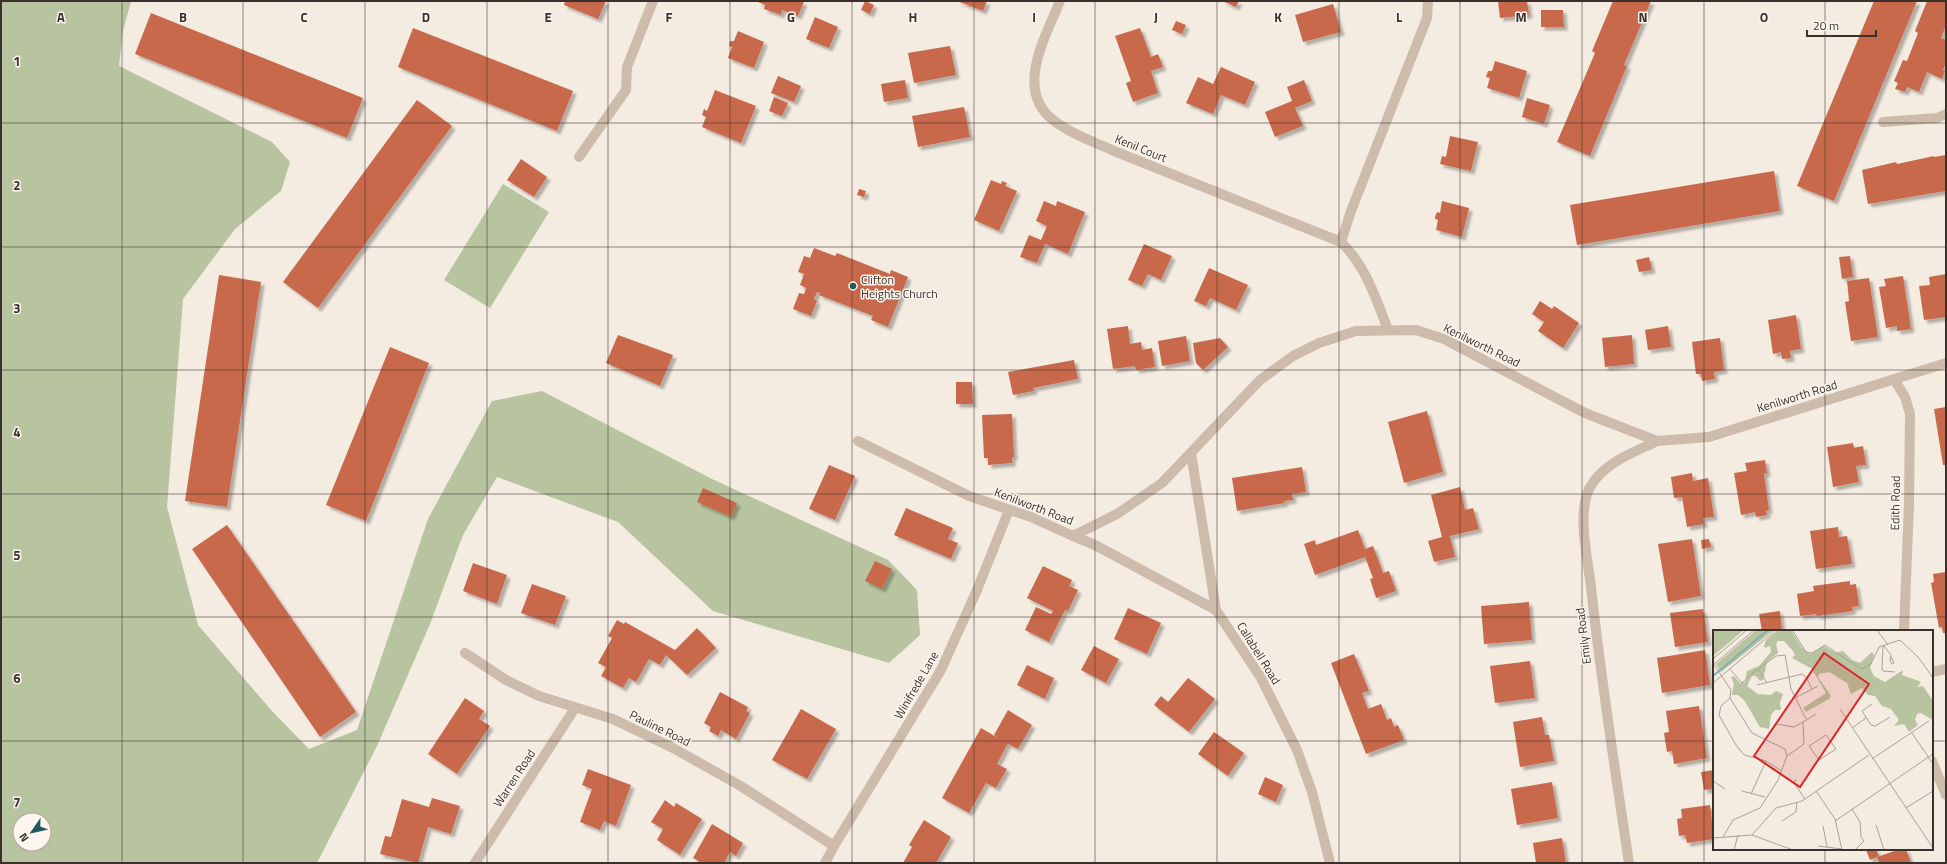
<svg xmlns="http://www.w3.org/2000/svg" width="1947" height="864" font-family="'Titillium Web',sans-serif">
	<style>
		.green { fill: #b8c4a0; fill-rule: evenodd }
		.building { fill: #c8694b; filter: url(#shadow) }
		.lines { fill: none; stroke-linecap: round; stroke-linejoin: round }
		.minor { stroke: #cdbbac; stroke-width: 10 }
		.tertiary { stroke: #cdbbac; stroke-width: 10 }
		.grid { fill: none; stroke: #3b302b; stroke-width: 1; stroke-opacity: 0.55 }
		.poi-dot { fill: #1f5a5e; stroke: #fbf5ee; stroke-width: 1.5 }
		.labels { text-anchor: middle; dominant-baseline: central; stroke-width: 3; stroke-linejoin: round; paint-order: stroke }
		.street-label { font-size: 12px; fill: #3b302b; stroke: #fbf5ee }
		.poi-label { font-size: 12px; fill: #3b302b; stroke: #fbf5ee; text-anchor: start }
		.inset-river { fill: none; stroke: #7fb0b2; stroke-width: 2 }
		.inset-road { fill: none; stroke: #aaa098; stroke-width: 1 }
		.view { fill: #d62828; fill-opacity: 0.15; stroke: #d62828; stroke-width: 2 }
		.inset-edge { fill: none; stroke: #3b302b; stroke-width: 2 }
		.grid-label { font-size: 13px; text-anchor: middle; font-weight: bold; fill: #3b302b; stroke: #fbf5ee; stroke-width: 3; stroke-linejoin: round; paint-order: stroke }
	</style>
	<defs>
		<filter id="shadow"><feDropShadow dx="3.5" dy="3.5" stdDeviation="1" flood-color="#0004"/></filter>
	</defs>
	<rect width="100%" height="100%" fill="#f4ebe1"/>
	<g class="green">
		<path d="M1,1H131L123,31L119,66L272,142L290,162L281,191L235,229L183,299L167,507L198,625L272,711L309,749L357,730L428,519L492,401L542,391L712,479L888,560L917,590L920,635L889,663L713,611L618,522L497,477L463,535L430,624L377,746L317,863H1ZM20,820H44V844H20Z"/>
		<path d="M503,184L549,212L490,308L444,280Z"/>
	</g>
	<g class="building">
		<path d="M565,1H606L598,19L564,5Z"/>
		<path d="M758,1H800L804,2L798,16L782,10L781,15L764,9L765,5L758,2Z"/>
		<path d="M865,1L874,5L870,14L861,10Z"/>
		<path d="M957,1H987L983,11Z"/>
		<path d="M1222,1H1239L1236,7Z"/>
		<path d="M1498,1H1527L1529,15L1500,18Z"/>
		<path d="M1613,1H1651L1624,65L1627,66L1590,156L1557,142L1595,53L1592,51Z"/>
		<path d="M1874,1H1917L1834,201L1797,186Z"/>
		<path d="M1927,1H1946V25L1941,38L1946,40V63L1943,70L1945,71L1942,79L1927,72L1919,92L1907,87L1905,92L1895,89L1898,83L1894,81L1903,60L1907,61L1918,33L1915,31Z"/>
		<path d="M1333,4L1341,32L1303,42L1295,15Z"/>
		<path d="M1541,10H1563L1564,27H1541Z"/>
		<path d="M151,13L363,98L347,138L135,54Z"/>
		<path d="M815,17L838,27L829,48L806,39Z"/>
		<path d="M1176,21L1186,25L1182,34L1172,30Z"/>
		<path d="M413,28L573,91L557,131L398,67Z"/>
		<path d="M1140,28L1151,57L1158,54L1163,67L1151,71L1158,93L1133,102L1126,83L1131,81L1115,36Z"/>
		<path d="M738,31L764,42L754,68L728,58L732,47L729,46L730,41H734Z"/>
		<path d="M950,46L956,75L914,83L908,53Z"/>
		<path d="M1495,61L1527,71L1519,98L1487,88L1490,78L1486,77L1488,71H1492Z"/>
		<path d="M1221,67L1255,82L1245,105L1221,95L1213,114L1186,103L1198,77L1213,84Z"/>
		<path d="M778,76L801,86L794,102L771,93Z"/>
		<path d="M905,80L908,98L884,102L881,84Z"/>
		<path d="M1304,80L1312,101L1295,108L1303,126L1275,137L1265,112L1292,101L1287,87Z"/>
		<path d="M715,90L756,106L741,143L702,127L706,117L702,115L704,109L707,111Z"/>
		<path d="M774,97L788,103L782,116L769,111Z"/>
		<path d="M1527,98L1550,105L1544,124L1522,117Z"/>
		<path d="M417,100L452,126L318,308L283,282Z"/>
		<path d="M964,107L970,137L918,147L912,116Z"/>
		<path d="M1450,136L1478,142L1471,171L1440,164L1442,156L1446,157Z"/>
		<path d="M1946,155V191L1868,204L1862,170L1896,162L1897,164L1934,156V157Z"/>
		<path d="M521,159L547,177L534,197L507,180Z"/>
		<path d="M1774,171L1780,211L1577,245L1570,205Z"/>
		<path d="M991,180L1001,184L1002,181L1007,183L1005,186L1017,191L999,231L974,220Z"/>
		<path d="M859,189L866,191L864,197L857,195Z"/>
		<path d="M1044,201L1056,206L1057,201L1085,212L1068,254L1045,244L1037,263L1020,257L1029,235L1041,240L1047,226L1036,221Z"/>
		<path d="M1442,201L1469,208L1462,237L1436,230L1438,220L1435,219V217L1437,212L1440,213Z"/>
		<path d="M1144,244L1172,256L1161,280L1148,274L1142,286L1128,280Z"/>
		<path d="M814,248L835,256L837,253L890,274L891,270L908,277L888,327L871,320L873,316L819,295L820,293L817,292L814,299L817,301L811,316L793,309L799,293L804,294L806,288L800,285L804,274L798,272L804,256L810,258Z"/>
		<path d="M1850,256L1853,277L1842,279L1839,257Z"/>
		<path d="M1649,257L1652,270L1639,272L1636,260Z"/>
		<path d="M1209,268L1248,285L1236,310L1210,298L1206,306L1194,301Z"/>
		<path d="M1946,274V317L1924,320L1919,286L1930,285L1929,277Z"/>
		<path d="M219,275L261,282L227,507L185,501Z"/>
		<path d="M1903,276L1911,329L1897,331V326L1886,328L1879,287L1886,286L1884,279Z"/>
		<path d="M1869,278L1878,337L1851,341L1845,302L1849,301L1847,281Z"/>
		<path d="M1540,301L1552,309L1554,306L1579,323L1563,348L1538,331L1544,322L1532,314Z"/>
		<path d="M1796,315L1801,349L1790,351L1791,358L1782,359L1781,352L1773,354L1768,320Z"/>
		<path d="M1128,326L1130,344L1141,342L1142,350L1152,348L1155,367L1136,370L1135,366L1113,369L1107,329Z"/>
		<path d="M1668,326L1671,347L1648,350L1645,330Z"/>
		<path d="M618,335L673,355L660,386L606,363Z"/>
		<path d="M1632,335L1634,364L1605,367L1602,338Z"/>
		<path d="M1186,336L1190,361L1162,366L1158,341Z"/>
		<path d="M1220,338L1228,347L1203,370L1196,363L1193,343Z"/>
		<path d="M1720,338L1724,370L1714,372L1715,379L1702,381L1701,374H1696L1692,342Z"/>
		<path d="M390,347L429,363L366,521L326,505Z"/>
		<path d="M1074,360L1078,379L1033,388L1034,391L1013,395L1008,372Z"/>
		<path d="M956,382H972L973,404H956Z"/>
		<path d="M1946,407V465H1943L1934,409Z"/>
		<path d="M1427,411L1443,472L1404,483L1388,422Z"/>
		<path d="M1012,414L1014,457H1012V463L988,465V458H984L982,415Z"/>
		<path d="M1853,443L1854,448L1863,446L1866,465L1856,466L1859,482L1833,487L1827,447Z"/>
		<path d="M1765,460L1767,473L1764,474L1769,510L1766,511L1767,515L1756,517L1755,512L1741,515L1734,473L1747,471L1745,463Z"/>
		<path d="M829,465L855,476L835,520L809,509Z"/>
		<path d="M1302,467L1306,492L1292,494L1293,500L1284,501L1285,503L1237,511L1232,478Z"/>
		<path d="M1692,473L1693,481L1708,478L1714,517L1703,518L1704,524L1687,527L1682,497L1674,498L1671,477Z"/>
		<path d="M1460,487L1465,510L1473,508L1479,529L1450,536L1455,557L1434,562L1428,541L1442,537L1431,495Z"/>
		<path d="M703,488L737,503L731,517L697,502Z"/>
		<path d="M906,508L953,528L948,539L958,543L951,559L894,535Z"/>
		<path d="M227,525L356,712L320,737L192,549Z"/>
		<path d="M1838,527L1839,537L1847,536L1852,564L1816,569L1810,531Z"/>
		<path d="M1358,530L1365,549L1373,546L1383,573L1389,571L1396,591L1376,598L1370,579L1373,578L1365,557L1315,575L1304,544L1315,540L1316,545Z"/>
		<path d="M1692,539L1701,596L1668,602L1658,544Z"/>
		<path d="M1709,539L1711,547L1702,549L1701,540Z"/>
		<path d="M875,561L892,569L882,589L865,581Z"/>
		<path d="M473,563L507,575L497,604L463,591Z"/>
		<path d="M1043,566L1072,580L1069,586L1078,590L1068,611L1065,610L1049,642L1025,630L1036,607L1051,614L1053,611L1027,598Z"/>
		<path d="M1946,572V633H1943L1942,627L1939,628L1931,583L1934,582L1933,574Z"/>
		<path d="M1850,581V585L1856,584L1859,606L1852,607L1853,611L1817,616L1816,614L1800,616L1797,594L1814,591L1813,586Z"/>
		<path d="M532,584L566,596L555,625L521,613Z"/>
		<path d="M1529,602L1532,640L1484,644L1481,606Z"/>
		<path d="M1128,608L1161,623L1147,654L1114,639Z"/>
		<path d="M1703,609L1708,642L1675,647L1670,613Z"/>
		<path d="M1780,611L1782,631H1762L1759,614Z"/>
		<path d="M617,620L624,624L625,622L675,650L697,628L716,648L687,675L666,655L660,665L649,659L636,682L629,678L623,688L601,676L606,667L598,663L612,638L608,636Z"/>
		<path d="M1094,646L1119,659L1106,683L1081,670Z"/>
		<path d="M1705,650L1710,685L1662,693L1657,658Z"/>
		<path d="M1354,654L1369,691L1362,693L1368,709L1381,704L1387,720L1391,718L1394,727L1398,725L1404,740L1366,754L1331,663Z"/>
		<path d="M1530,661L1535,698L1495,703L1490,666Z"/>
		<path d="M1027,665L1054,678L1045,699L1017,685Z"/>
		<path d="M1188,678L1215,699L1189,732L1154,705L1161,696L1168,702Z"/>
		<path d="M720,692L748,707L746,711L750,713L736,739L721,730L718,736L709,731L711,727L704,723Z"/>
		<path d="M465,698L484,711L479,719L490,726L457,774L428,754Z"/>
		<path d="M1699,706L1707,758L1674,764L1672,751L1667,752L1664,733L1669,732L1666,711Z"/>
		<path d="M801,709L836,729L807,779L772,760Z"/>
		<path d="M1008,710L1032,725L1018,749L1008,744L1007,745L997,764L1007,769L996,788L986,783L969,813L942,798L981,728L998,738L994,735Z"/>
		<path d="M1542,717L1545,735H1549L1554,761L1520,767L1513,722Z"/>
		<path d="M1214,732L1244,753L1228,776L1198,754Z"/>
		<path d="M588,769L631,785L616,826L604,821L600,830L580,822L592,789L582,785Z"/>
		<path d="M1714,770V789L1704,790L1701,772Z"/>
		<path d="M1265,777L1283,785L1276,802L1258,794Z"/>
		<path d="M1552,782L1558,818L1517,825L1511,789Z"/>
		<path d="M432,798L460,806L451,834L428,827L418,863L380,854L385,836L391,837L402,799L429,807Z"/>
		<path d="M665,800L674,807L676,803L702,819L680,855L657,840L663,829L651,822Z"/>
		<path d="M1710,805L1714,839L1687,843L1685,835L1679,836L1677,819L1682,818L1681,809Z"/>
		<path d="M924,820L951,837L936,863H903L912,847L909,845Z"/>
		<path d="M712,824L743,843L736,856L730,852L724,863H702L693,858Z"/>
		<path d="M1562,838L1566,863H1536L1533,843Z"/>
		<path d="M1876,849L1879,856L1870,860L1866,850Z"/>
		<path d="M1900,849H1906L1911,863H1879L1877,857Z"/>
	</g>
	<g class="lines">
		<g class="minor">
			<path d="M1060,1C1046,36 1014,90 1053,120C1071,134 1094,142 1114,151L1341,242L1351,211L1427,18L1428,1"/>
			<path d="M1883,122L1937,118L1946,114"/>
			<path d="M579,157L626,90L627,67L653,1"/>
			<path d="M1341,242C1366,266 1376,299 1388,330"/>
			<path d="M858,441L969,496L1031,517L1073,536L1117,514L1162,483L1260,380L1293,356L1319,343L1356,331L1416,330L1444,339L1585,413L1657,441L1709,437L1946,363"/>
			<path d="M1191,453L1216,610"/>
			<path d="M1073,536L1095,545L1216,610L1261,678L1297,750L1312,792L1330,863"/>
			<path d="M465,653L506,680L539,696L613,719L673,748L739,785L834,846"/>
			<path d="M1932,672L1946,669"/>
			<path d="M475,863L575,708"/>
			<path d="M825,863L834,846L941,670L977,590L1009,510"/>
			<path d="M1629,863C1615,771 1601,680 1591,587C1588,560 1577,515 1589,489C1602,463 1633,453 1657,441"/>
		</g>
		<g class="tertiary">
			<path d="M1894,379L1905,397L1910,414L1909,504L1904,631"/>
			<path d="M1932,761L1946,795"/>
		</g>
	</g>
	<path class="grid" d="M122,1V863M243,1V863M365,1V863M487,1V863M608,1V863M730,1V863M852,1V863M974,1V863M1095,1V863M1217,1V863M1339,1V863M1460,1V863M1582,1V863M1704,1V863M1825,1V631M1,123H1946M1,247H1946M1,370H1946M1,494H1946M1,617H1946M1,741H1714M1932,741H1946M1825,849V863"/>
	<circle class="poi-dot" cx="853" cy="286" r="4"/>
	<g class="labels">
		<g class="street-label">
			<text transform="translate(1141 148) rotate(22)">Kenil Court</text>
			<text transform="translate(1482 345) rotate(26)">Kenilworth Road</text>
			<text transform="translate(1797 396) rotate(-17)">Kenilworth Road</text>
			<text transform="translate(1895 503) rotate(-89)">Edith Road</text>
			<text transform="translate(1034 506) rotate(21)">Kenilworth Road</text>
			<text transform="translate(1583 636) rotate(-97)">Emily Road</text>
			<text transform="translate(1259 653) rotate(58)">Callabell Road</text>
			<text transform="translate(916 685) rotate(-60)">Winifrede Lane</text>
			<text transform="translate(660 728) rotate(26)">Pauline Road</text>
			<text transform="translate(514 778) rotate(-57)">Warren Road</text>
		</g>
		<g class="poi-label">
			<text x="861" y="279">Clifton<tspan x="861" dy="14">Heights Church</tspan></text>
		</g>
	</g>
	<g transform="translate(1713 630)">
		<rect width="220" height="220" fill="#f4ebe1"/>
		<path d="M0,0H31L0,26ZM43,0H61L8,42L3,34ZM65,0H78L89,18L97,24L111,16L123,23L130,21L139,30L147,33L159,22L161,25L157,38L161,46L172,52L190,40L189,45L206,51L208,52L204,57L210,56L220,71V88L218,89L208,83L204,84L202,90L205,95L196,102L191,94L181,96L186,90L178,79L169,76L162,66L155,65L149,58L138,64L134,53L116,42L106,44L105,47L118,66L116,69L93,82L90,78L113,63L99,39L79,28L82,25L80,21L71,11H65L63,14L65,23L54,32L50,50L47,51L43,46H39L34,56L45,64L58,65L63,61L70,64L67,73L68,80H62L58,85L56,99L47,97L31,70L25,65H19L21,54L18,47L21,46L27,53L32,52L34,41L46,36L58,22L57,16L52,18L51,16L53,10Z" fill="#b8c4a0"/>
		<path class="inset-river" d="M0,46L55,0"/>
		<path class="inset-road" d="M79,0L93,22L99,23L112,15L148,39L158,34L166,17L187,10L206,28L220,48M164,0L175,15M170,16L169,38L170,41L182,42M171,16L178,25L177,31L179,34L181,33L178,27M0,29L34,0M0,33L18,60L17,68L8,76L6,85L23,115L31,125L53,131L69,141M0,35L41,0M17,39L29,53L37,45L63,26L72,25L78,59L93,89M46,40L54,53M0,53L63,0M44,55L89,44L93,47L99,59M17,68L39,103L72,119L74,126M82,68L105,56M159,74L149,81L158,95L162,96L177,87M127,79L220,218M63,94L81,97L90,92M139,98L153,88M199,103L220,134M113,105L123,119L106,130L96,116ZM159,129L216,91M83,149L81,153L92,169M0,151L12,159M29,161L52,167M103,161L122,189L129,220M38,164L53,131M193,178L220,161M139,179L147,192L148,207L151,211L142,220M69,191L83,182L84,172M122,191L220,124M163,195L171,220M110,196L114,217M39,205L63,178L89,171L156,125M10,207L20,190L47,178L65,150L74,126L91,114L90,92L103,84M0,208L39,205L80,220M105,216L129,219M21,220L25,205"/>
		<path class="view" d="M111,23L156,54L87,157L41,126Z"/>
		<rect width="220" height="220" class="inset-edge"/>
	</g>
	<g class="grid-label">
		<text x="61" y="22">A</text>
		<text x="183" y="22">B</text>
		<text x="304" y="22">C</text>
		<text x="426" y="22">D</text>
		<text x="548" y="22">E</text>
		<text x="669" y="22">F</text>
		<text x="791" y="22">G</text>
		<text x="913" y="22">H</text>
		<text x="1034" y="22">I</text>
		<text x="1156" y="22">J</text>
		<text x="1278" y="22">K</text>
		<text x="1399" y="22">L</text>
		<text x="1521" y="22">M</text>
		<text x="1643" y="22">N</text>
		<text x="1764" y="22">O</text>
		<text x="17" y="66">1</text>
		<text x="17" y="190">2</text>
		<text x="17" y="313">3</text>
		<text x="17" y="437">4</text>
		<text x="17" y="560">5</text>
		<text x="17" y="683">6</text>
		<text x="17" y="807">7</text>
	</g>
	<rect width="1947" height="864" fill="none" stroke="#3b302b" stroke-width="4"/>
	<g transform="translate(32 832) rotate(236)"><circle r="19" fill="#fbf5ee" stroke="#aea6a0"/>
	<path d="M0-3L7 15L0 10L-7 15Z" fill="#1f5a5e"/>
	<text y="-6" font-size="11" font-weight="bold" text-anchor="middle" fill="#3b302b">N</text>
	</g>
	<path d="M1807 30v6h69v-6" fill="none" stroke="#3b302b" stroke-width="2"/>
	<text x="1813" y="30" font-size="12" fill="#3b302b" stroke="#fbf5ee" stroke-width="3" paint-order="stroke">20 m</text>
</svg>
